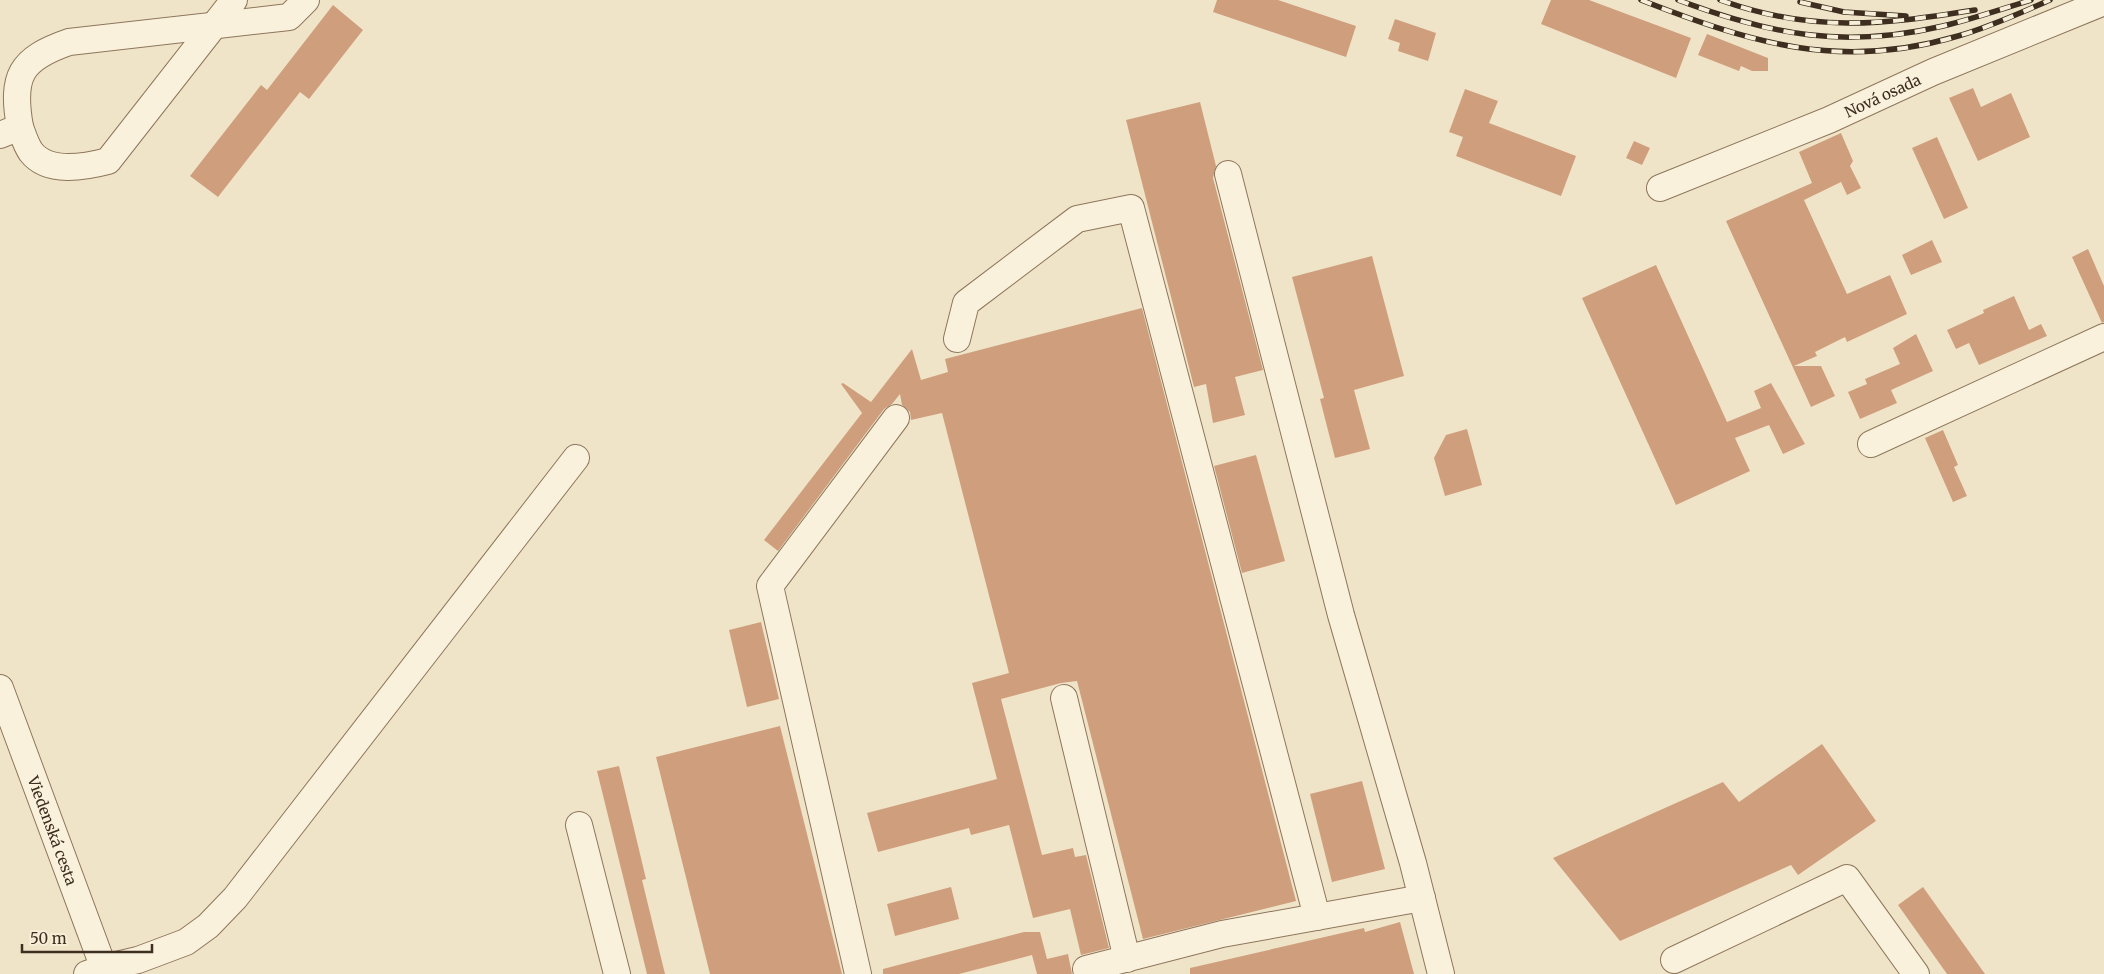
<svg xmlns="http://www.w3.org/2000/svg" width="2104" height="974" font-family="Merriweather,serif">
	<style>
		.building { fill: #cf9f7d }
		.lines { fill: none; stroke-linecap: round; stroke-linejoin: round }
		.minor-casing { stroke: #8d765c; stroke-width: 28 }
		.minor { stroke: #faf1dc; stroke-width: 26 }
		.rail-casing { stroke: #3d2e20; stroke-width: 5.5 }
		.rail { stroke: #f7eed8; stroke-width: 4; stroke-dasharray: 11; stroke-linecap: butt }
		.labels { text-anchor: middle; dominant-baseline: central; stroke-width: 4.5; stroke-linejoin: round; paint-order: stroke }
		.street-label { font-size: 15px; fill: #3d2e20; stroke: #f7eed8 }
	</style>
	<rect width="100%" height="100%" fill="#f0e4c8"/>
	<g class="building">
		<path d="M1217,0H1278L1356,26L1346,57L1213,12Z"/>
		<path d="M1551,0H1589L1691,38L1676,78L1541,24Z"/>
		<path d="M333,5L363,30L309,99L300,92L218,197L190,176L261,85L267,90Z"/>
		<path d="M1395,19L1436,33L1428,61L1398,51L1400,43L1388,39Z"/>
		<path d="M1707,34L1768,58V71H1752L1741,66L1739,71L1698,55Z"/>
		<path d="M1973,88L1981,107L2011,93L2030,137L1978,161L1949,98Z"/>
		<path d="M1465,89L1498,101L1489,123L1576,156L1561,196L1456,156L1463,137L1449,132Z"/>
		<path d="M1200,102L1216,166L1213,178L1263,370L1235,377L1245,415L1213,423L1206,384L1194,387L1126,120Z"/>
		<path d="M1841,133L1853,161L1850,166L1861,188L1847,195L1841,182L1804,200L1847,294L1890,275L1907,314L1847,342L1845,337L1815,352L1817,356L1794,366H1821L1835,396L1811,407L1726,221L1812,183L1799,152Z"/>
		<path d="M1937,137L1968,208L1944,219L1912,148Z"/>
		<path d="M1634,141L1650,148L1642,165L1626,158Z"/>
		<path d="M1932,240L1942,262L1911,275L1902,255Z"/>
		<path d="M2088,249L2104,286V322L2102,323L2072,257Z"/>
		<path d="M1372,256L1404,376L1354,390L1370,449L1335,458L1320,399L1324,398L1292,277Z"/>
		<path d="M1656,265L1727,422L1761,408L1754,391L1771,383L1805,444L1783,454L1769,425L1735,438L1750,471L1676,505L1582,298Z"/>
		<path d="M2014,296L2029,330L2041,324L2047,336L1979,365L1969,343L1956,349L1947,330L1984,313L1983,310Z"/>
		<path d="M1142,308L1296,901L1143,939L1077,681L1061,683L1001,699L1042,855L1073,848L1075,857L1086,855L1109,948L1081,955L1070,909L1033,918L1009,825L971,835L969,828L878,852L867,813L997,779L972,683L1009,673L942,413L911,420L910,412L902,405L900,394L892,404L884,409L778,551L764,540L862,413L841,384L843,383L871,402L912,349L921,380L948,372L945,359Z"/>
		<path d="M1916,334L1933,371L1891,390L1897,403L1860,419L1848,392L1867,384L1865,379L1900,364L1893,348Z"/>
		<path d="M1467,429L1482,485L1445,496L1434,458L1446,435Z"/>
		<path d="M1943,430L1958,465L1954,467L1967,496L1953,502L1925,438Z"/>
		<path d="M1256,455L1285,561L1242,573L1214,466Z"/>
		<path d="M761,622L779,699L747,707L729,630Z"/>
		<path d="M780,726L842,974H710L656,757Z"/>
		<path d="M1822,744L1876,821L1798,875L1791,865L1620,941L1553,858L1723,782L1739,802Z"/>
		<path d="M619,766L646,879L642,880L665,974H647L597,771Z"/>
		<path d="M1362,781L1385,869L1332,882L1310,794Z"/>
		<path d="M951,887L959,919L895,936L887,904Z"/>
		<path d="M1923,887L1985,974H1947L1898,905Z"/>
		<path d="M1400,922L1414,974H1190V968L1364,928L1365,932Z"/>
		<path d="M1024,932H1040L1047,959L1068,954L1072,974H1037L1032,955L959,974H883V969Z"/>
	</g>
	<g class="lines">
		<g class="minor-casing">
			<g id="minor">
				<path d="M20,127C23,135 26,145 31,152C48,174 85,167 108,161L234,0"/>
				<path d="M0,135L20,127C11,76 20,59 69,42L289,17L306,0"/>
				<path d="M1228,174L1341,615L1413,863L1441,974"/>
				<path id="s1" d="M1660,188L1829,120L1933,72L2104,2"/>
				<path d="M957,339L966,303L1077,219L1131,208L1317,917"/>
				<path d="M1871,444L2104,337"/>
				<path id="s2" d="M0,688L106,974"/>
				<path d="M1064,698L1127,959"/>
				<path d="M579,825L617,974"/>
				<path d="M1674,960L1847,878L1916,974"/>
				<path d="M1086,969L1222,934L1422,898"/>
				<path d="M87,974L104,968L138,960L186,942L208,926L235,898L576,458"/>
				<path d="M858,974L770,586L896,418"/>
			</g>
		</g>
		<use href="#minor" class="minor"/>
		<g class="rail-casing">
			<g id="rail">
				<path d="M1641,0C1751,43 1840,71 1958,36C1990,27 2020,13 2050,0"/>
				<path d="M1678,0C1771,35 1845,49 1943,26C1972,19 2002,9 2031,0"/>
				<path d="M1720,0C1812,33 1881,25 1975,10"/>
				<path d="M1800,2L1844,12L1906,16"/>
			</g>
		</g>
		<use href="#rail" class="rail"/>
	</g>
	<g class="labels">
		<g class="street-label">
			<text stroke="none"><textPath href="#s1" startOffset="241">Nová osada</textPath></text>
			<text stroke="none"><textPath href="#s2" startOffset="152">Viedenská cesta</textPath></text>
		</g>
	</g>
	<path d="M22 944v8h130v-8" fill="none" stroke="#3d2e20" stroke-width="2.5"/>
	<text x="30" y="944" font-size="15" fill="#3d2e20" stroke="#f7eed8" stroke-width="4" paint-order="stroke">50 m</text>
</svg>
